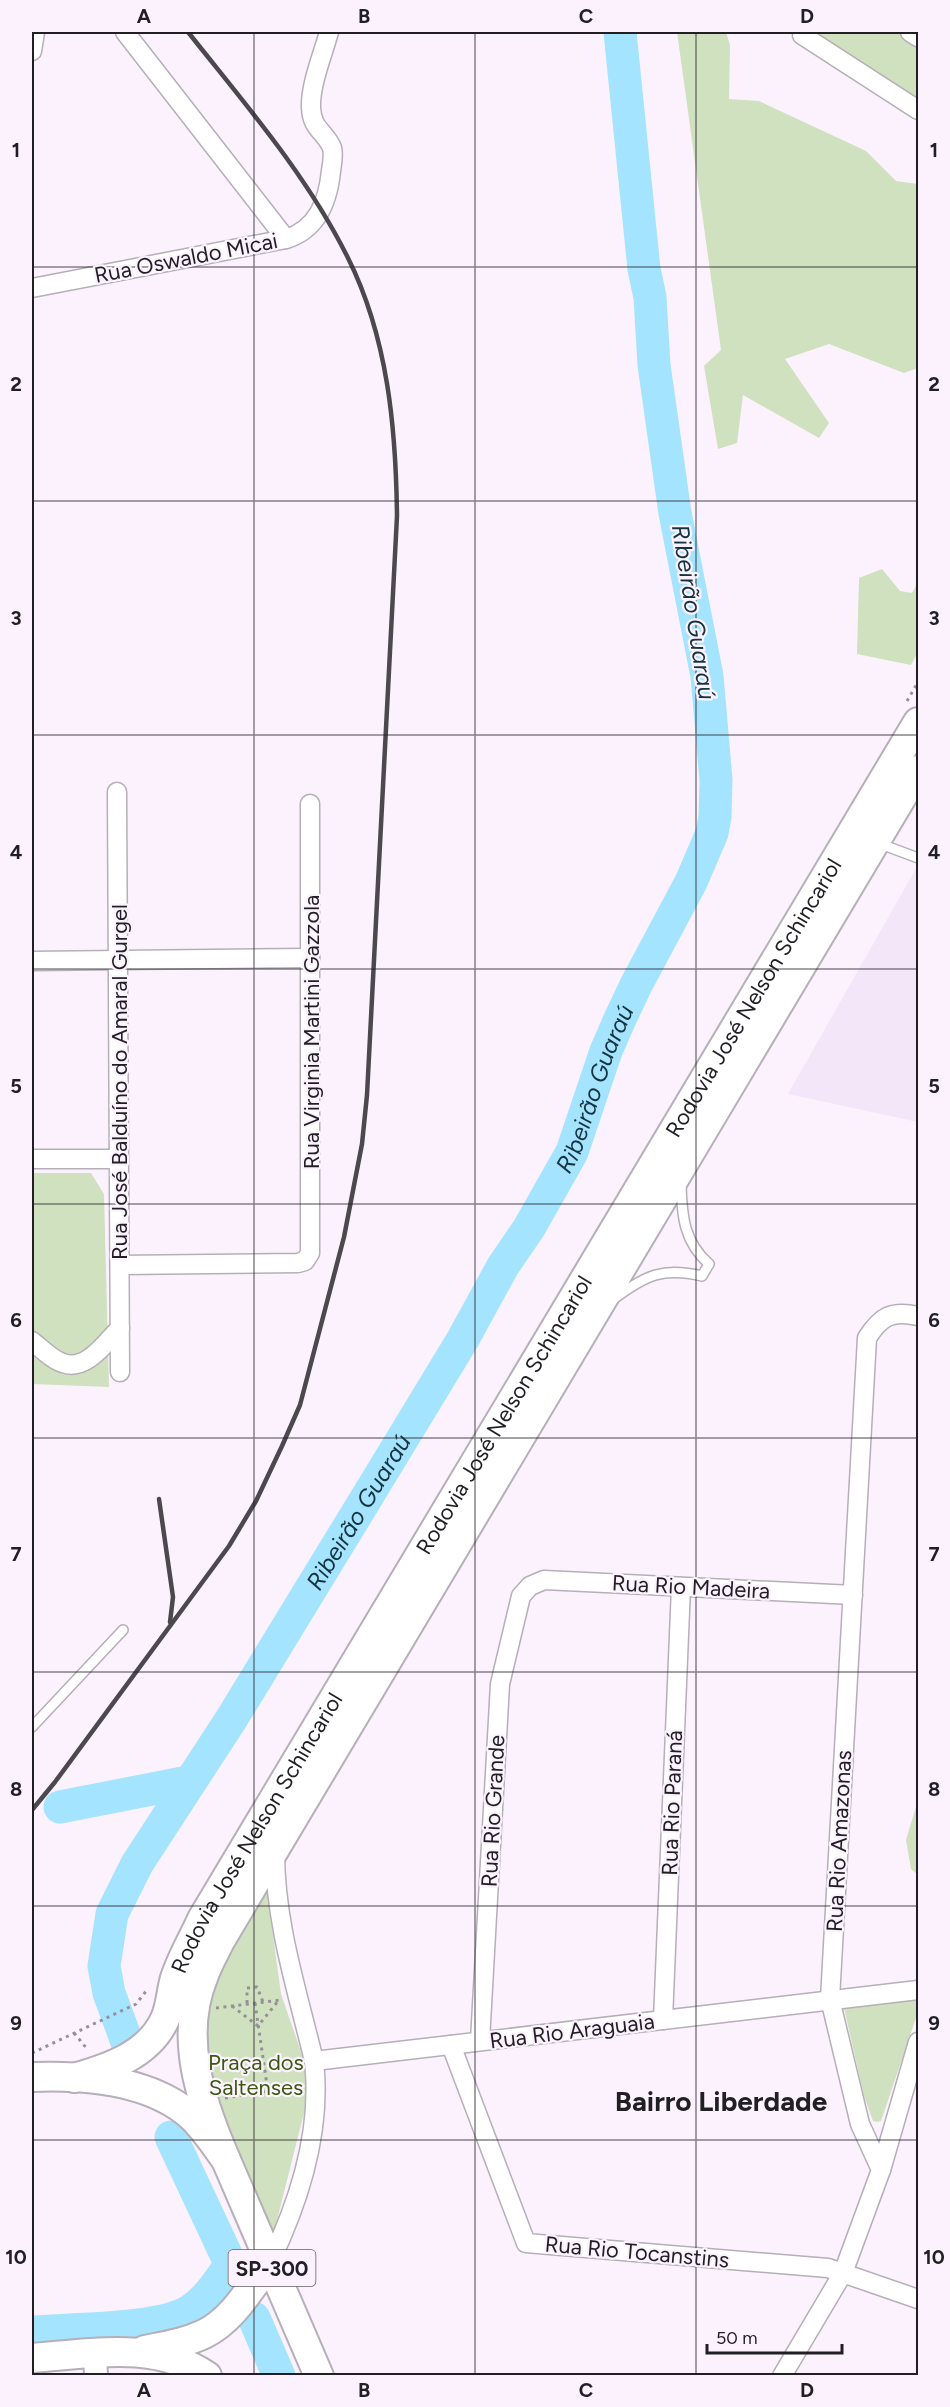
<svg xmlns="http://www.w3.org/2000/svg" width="950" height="2407" font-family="Figtree,sans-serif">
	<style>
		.built { fill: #f3e6f8 }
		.green { fill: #cfe1be }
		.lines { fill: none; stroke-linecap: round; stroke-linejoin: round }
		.river { stroke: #a5e4fe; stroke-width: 33 }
		.service-casing { stroke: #b6aeb9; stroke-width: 12 }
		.minor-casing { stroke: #b6aeb9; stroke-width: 21 }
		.tertiary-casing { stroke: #b6aeb9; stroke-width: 26 }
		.primary-casing { stroke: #b6aeb9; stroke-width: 32 }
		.path { stroke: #969098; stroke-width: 3; stroke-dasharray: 3 4.5; stroke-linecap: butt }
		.service { stroke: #fff; stroke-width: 9 }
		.minor { stroke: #fff; stroke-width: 18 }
		.tertiary { stroke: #fff; stroke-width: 22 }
		.primary { stroke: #fff; stroke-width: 28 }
		.rail { stroke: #4c484e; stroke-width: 4.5 }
		.grid { fill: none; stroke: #221f24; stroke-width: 1.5; stroke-opacity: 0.55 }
		.labels { text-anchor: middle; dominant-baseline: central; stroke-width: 4.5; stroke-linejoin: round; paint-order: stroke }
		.shield { fill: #fbf2fe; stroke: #635e65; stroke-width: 1.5 }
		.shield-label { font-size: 21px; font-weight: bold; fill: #221f24 }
		.street-label { font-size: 22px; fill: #221f24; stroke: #fbf2fe }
		.park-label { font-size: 22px; fill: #3b5810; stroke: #fbf2fe }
		.water-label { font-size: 24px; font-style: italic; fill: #16343f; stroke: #fbf2fe }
		.district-label { font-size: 28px; font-weight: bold; fill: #221f24; stroke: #fbf2fe }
		.neatline { fill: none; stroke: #221f24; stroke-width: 2 }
		.grid-label { font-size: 20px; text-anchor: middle; font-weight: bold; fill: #221f24 }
	</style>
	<rect width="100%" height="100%" fill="#fbf2fe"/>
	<path class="built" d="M918,865V1122L788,1094Z"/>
	<g class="green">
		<path d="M677,32H726L730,45L729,99L759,101L866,151L896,181L918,184V368L904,373L829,344L785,359L829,423L819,438L743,395L737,443L718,449L704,366L721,350Z"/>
		<path d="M811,32H898L918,45V98L915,103Z"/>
		<path d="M882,569L900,591L912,593L918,582V652L911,665L857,654L859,578Z"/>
		<path d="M32,1173H91L104,1194L109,1387L32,1384Z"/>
		<path d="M918,1800V1875L911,1869L906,1840Z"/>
		<path d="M266,1884L281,1994L306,2066V2105L275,2228L269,2240L214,2107L203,2057L213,1979Z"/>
		<path d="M918,1998V2012L881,2121L877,2122L873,2121L864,2096L844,2008Z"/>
	</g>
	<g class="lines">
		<g class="river">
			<path d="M60,1807L188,1782"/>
			<path id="s1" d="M127,2042L109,1993L104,1966L112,1914L137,1864L232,1718L378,1479L463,1339L503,1266L529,1228L572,1152L606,1051L620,1019L636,985L691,882L712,833L715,817L716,780L707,676L675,513L654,365L650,297L644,269L620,32"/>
			<path d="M171,2137L237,2278"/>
			<path d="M254,2318L279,2376"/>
			<path d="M32,2332C70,2329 162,2330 191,2310C208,2299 219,2281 231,2264"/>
		</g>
		<g class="service-casing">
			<g id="service">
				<path d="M878,843L918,858"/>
				<path d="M615,1298C646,1275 663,1267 702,1276L709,1264C684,1242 682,1216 681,1185"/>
				<path d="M32,1727L123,1630"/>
			</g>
		</g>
		<g class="minor-casing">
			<g id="minor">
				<path d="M125,32L286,239"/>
				<path d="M804,32L802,35L918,110"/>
				<path d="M910,32L918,37"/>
				<path d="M32,51L35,32"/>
				<path d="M32,288L286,239C318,229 328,201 331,171C332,164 334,155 332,148C326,132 312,130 311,108C310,85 323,54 329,32"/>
				<path d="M117,792L120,1372"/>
				<path d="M32,961L310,958"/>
				<path d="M32,1159H119"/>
				<path d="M120,1265L298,1263L305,1261L310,1253V804"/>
				<path d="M32,1341C41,1348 52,1360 63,1363C86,1372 106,1342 120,1328"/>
				<path d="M663,2020L681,1587"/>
				<path d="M480,2041L500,1684L521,1596L530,1586L544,1580L853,1595"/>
				<path d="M451,2045L526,2243L828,2268L918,2299"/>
				<path d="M314,2061L918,1990"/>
				<path d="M881,2170L918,2042"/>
				<path d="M270,2262C300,2200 322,2131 314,2061C298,1993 275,1924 275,1853"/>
				<path d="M782,2376L843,2273L881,2170L860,2124L830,1999L867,1338C881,1316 892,1310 918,1316"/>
			</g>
		</g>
		<g class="tertiary-casing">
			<path id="tertiary" d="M95,2354L96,2376"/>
		</g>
		<g class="primary-casing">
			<g id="primary">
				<path d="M32,2077C84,2075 150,2080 191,2116C205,2129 215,2145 226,2160L319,2376"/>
				<path id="s2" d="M74,2078C109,2068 149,2055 165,2019C171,2006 171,1991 175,1978C182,1957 193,1939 202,1919L918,722"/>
				<path d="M226,2160C201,2102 178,2037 204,1975C208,1963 215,1952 220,1941L918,770"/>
				<path d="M145,2350C165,2346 185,2343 204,2334C233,2320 251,2287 270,2262"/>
				<path d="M32,2358C90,2354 155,2340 207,2376"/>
			</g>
		</g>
		<g class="path">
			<path d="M907,701L918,682"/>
			<path d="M247,2003V1988L257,1987L263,2002"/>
			<path d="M255,2003L268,2092"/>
			<path d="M232,2006L258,2026L279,2000"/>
			<path d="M216,2008L281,2000"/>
			<path d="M74,2033L88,2050"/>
			<path d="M32,2053L136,2004L147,1990"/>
			<path d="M225,2098L299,2086"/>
		</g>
		<use href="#service" class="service"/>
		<use href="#minor" class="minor"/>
		<use href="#tertiary" class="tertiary"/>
		<use href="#primary" class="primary"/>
		<g class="rail">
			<path d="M159,1499L173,1597L170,1622"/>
			<path d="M32,1810L55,1782L229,1546L256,1501L282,1446L300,1405L344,1237L362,1144L367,1095L397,516C396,429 388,338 348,258C307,175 245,104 188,32"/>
		</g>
	</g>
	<path class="grid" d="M254,32V2376M475,32V2376M696,32V2376M32,267H918M32,501H918M32,735H918M32,969H918M32,1204H918M32,1438H918M32,1672H918M32,1906H918M32,2140H918"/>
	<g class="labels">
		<rect class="shield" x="228.5" y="2250" width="87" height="36" rx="4.5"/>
		<g class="shield-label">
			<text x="272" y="2268">SP-300</text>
		</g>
		<g class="street-label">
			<text transform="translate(186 258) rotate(-11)">Rua Oswaldo Micai</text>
			<text stroke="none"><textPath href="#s2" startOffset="1293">Rodovia José Nelson Schincariol</textPath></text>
			<text transform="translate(311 1032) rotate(-90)">Rua Virginia Martini Gazzola</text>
			<text transform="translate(119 1082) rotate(-90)">Rua José Balduíno do Amaral Gurgel</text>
			<text stroke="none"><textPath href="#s2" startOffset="807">Rodovia José Nelson Schincariol</textPath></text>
			<text transform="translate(691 1587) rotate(3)">Rua Rio Madeira</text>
			<text transform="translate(672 1803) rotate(-88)">Rua Rio Paraná</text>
			<text transform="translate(493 1811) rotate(-87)">Rua Rio Grande</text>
			<text stroke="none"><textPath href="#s2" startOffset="321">Rodovia José Nelson Schincariol</textPath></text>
			<text transform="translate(839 1841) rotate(-87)">Rua Rio Amazonas</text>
			<text transform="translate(572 2031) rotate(-7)">Rua Rio Araguaia</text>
			<text transform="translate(637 2252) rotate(5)">Rua Rio Tocanstins</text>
		</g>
		<g class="park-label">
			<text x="256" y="2062">Praça dos<tspan x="256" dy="25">Saltenses</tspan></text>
		</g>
		<g class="water-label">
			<text transform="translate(694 612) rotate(81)">Ribeirão Guaraú</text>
			<text stroke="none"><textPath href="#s1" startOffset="1090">Ribeirão Guaraú</textPath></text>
			<text stroke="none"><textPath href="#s1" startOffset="604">Ribeirão Guaraú</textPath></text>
		</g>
		<g class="district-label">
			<text x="721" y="2101">Bairro Liberdade</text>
		</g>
	</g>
	<rect width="950" height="2407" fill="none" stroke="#fbf2fe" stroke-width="66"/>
	<path d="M707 2344v9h135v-9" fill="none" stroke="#221f24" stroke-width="3"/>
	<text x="716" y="2344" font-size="18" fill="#221f24" stroke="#fbf2fe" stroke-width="4.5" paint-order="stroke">50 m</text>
	<rect x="33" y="33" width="884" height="2341" class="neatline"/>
	<g class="grid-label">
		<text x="144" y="23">A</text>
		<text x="364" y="23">B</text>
		<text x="586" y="23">C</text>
		<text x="807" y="23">D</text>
		<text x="16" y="157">1</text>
		<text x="934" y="157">1</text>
		<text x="16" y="391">2</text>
		<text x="934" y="391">2</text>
		<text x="16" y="625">3</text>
		<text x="934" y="625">3</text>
		<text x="16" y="859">4</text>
		<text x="934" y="859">4</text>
		<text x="16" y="1093">5</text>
		<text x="934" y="1093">5</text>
		<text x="16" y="1327">6</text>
		<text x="934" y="1327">6</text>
		<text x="16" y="1561">7</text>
		<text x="934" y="1561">7</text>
		<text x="16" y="1796">8</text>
		<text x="934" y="1796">8</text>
		<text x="16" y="2030">9</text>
		<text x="934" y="2030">9</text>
		<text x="16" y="2264">10</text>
		<text x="934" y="2264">10</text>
		<text x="144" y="2397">A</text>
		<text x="364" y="2397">B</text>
		<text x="586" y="2397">C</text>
		<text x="807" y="2397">D</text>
	</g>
</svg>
